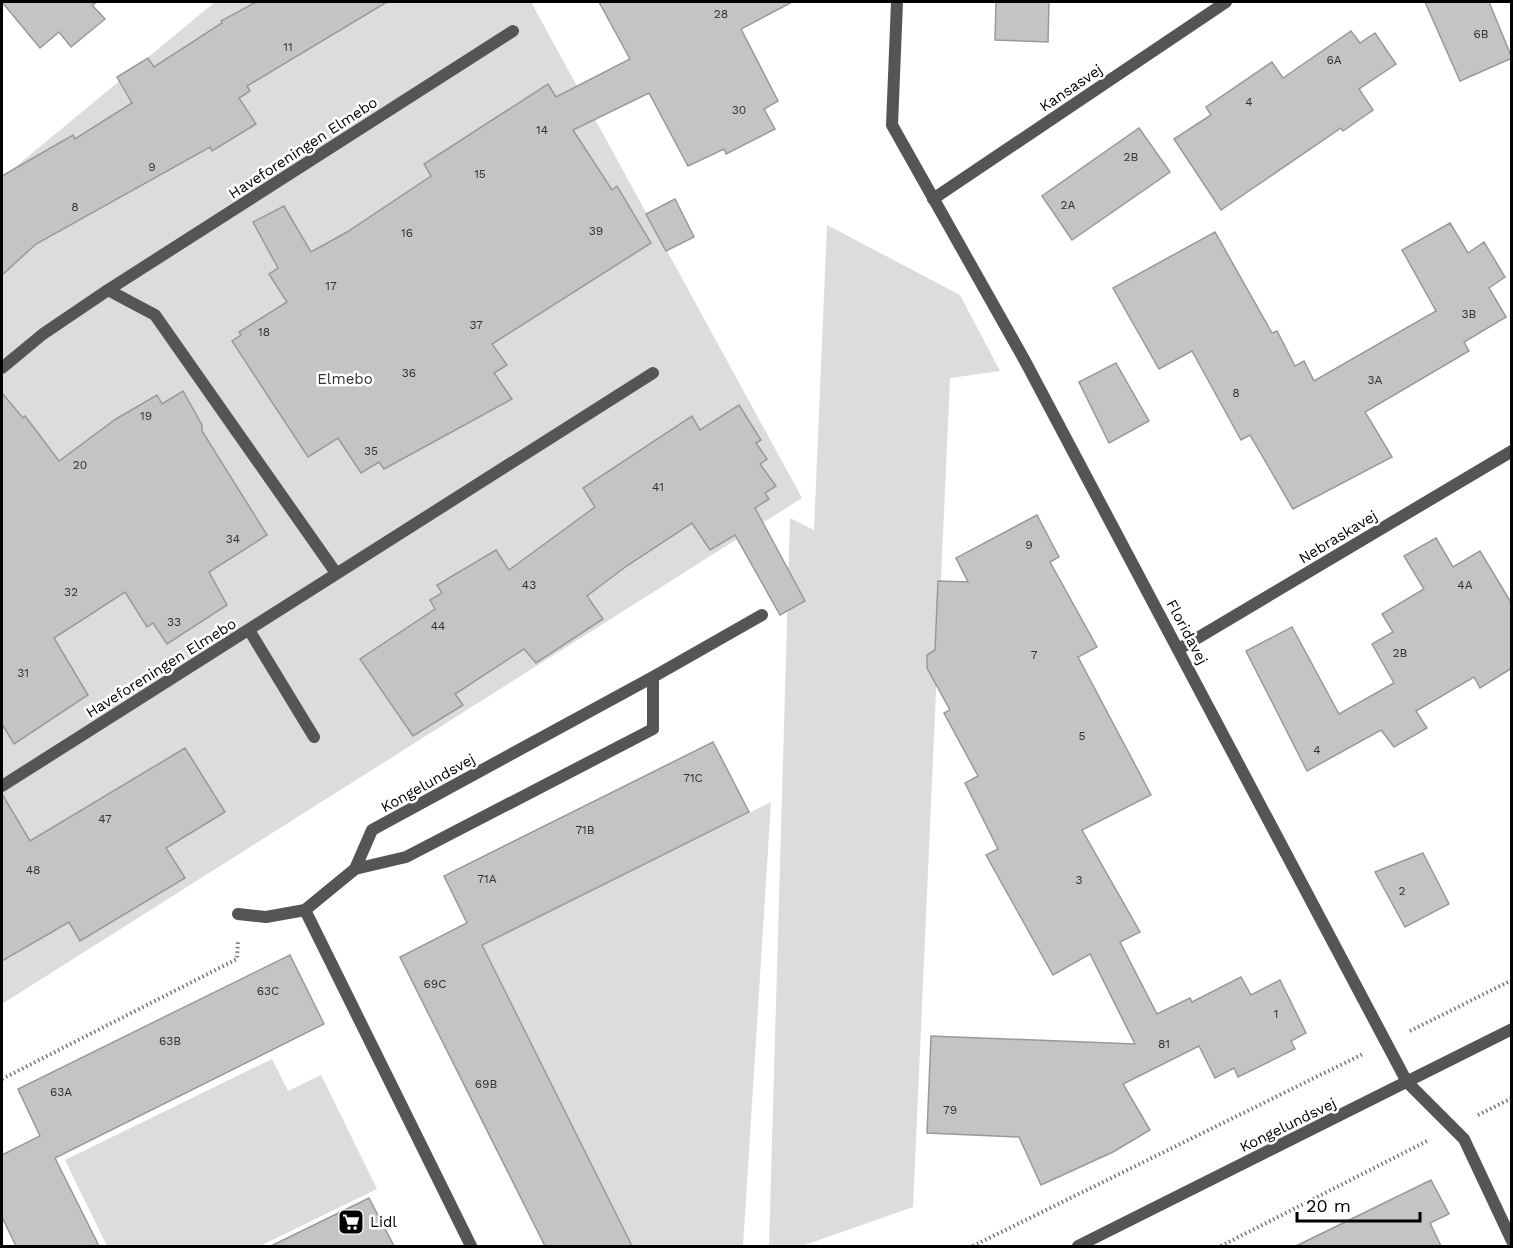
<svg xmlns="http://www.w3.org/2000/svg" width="1513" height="1248" font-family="'Work Sans',sans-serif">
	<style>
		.green { fill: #dcdcdc }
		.building { fill: #c4c4c4; stroke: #999; stroke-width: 1.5 }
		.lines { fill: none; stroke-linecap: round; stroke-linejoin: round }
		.path { stroke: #777; stroke-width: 4; stroke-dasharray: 1.5 3; stroke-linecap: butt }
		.service { stroke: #555; stroke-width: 12 }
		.minor { stroke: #555; stroke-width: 12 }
		.tertiary { stroke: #555; stroke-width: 12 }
		.labels { text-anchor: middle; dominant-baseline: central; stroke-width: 5; stroke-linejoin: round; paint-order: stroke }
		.number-label { font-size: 12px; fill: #313131 }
		.street-label { font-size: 15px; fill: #000; stroke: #fff }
		.park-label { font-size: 15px; fill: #333; stroke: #fff }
		.poi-label { font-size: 15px; fill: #000; stroke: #fff; text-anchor: start }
	</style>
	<rect width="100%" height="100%" fill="#fff"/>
	<g class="green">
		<path d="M215,2H531L802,498L2,1004V178Z"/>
		<path d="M827,225L960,295L1000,371L950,378L913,1207L802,1246H769L790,518L814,530Z"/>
		<path d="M771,802L743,1246H632L482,945Z"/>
		<path d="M272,1059L288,1091L321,1075L377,1189L260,1246H107L65,1160Z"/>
	</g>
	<g class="building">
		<path d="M2,2H97L92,5L105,19L71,47L59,32L40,48Z"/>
		<path d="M256,2H387L247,86L250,91L239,98L256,124L212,151L210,147L36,244L2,275V176L73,135L75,139L132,103L117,77L148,58L154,67L222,23L221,21Z"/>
		<path d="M599,2H792L741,29L778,101L764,109L775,129L726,154L724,149L688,166L649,93L573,130L612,190L617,186L651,243L492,344L507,365L494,373L512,399L384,469L379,462L361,473L338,438L308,457L232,341L241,335L239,332L287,302L269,274L278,268L253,222L284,206L311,252L347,232L431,176L424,164L548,84L556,97L630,59Z"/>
		<path d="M996,2H1049L1048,42L995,40Z"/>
		<path d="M1425,2H1489L1512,58L1460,81Z"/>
		<path d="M1351,31L1360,43L1375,33L1396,64L1359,89L1373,110L1343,131L1341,128L1221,210L1174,139L1211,115L1206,107L1272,62L1283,78Z"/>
		<path d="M1139,128L1170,172L1072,240L1042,196Z"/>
		<path d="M675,199L694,237L666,251L646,214Z"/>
		<path d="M1450,223L1468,253L1484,242L1505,277L1489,288L1506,317L1464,342L1469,351L1365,412L1392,457L1293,509L1250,435L1241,440L1192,351L1159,369L1113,288L1215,232L1272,333L1277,331L1295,366L1304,361L1314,381L1436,311L1402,250Z"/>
		<path d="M1116,363L1149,421L1109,443L1079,382Z"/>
		<path d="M183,391L202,425V431L267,535L209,572L227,605L167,644L153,623L147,627L125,592L54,638L88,695L14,744L2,724V393L23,418L25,416L59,461L116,419L157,395L162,404Z"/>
		<path d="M739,405L761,440L756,443L767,459L760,464L776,486L765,493L769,499L755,508L805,601L780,615L735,535L710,550L692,523L628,565L587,596L603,619L536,663L524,649L455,694L463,705L413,736L360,659L435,609L430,600L442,593L437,585L496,550L509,570L595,507L583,488L692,416L700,430Z"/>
		<path d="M1037,515L1059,557L1050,562L1097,647L1078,657L1151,795L1082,830L1140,932L1120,942L1157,1014L1190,998L1192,1002L1241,977L1251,995L1280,980L1306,1033L1291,1041L1295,1049L1238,1077L1234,1068L1215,1078L1199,1046L1123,1084L1150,1130L1113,1152L1041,1185L1019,1137L927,1133L931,1036L1135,1044L1090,954L1053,975L986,855L998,849L965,783L978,776L944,713L950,710L927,668V655L935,650L938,581L968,582L956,558Z"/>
		<path d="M1436,538L1453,567L1480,551L1512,604V668L1480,688L1474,677L1416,711L1427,728L1394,747L1381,730L1307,771L1246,651L1292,627L1339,714L1394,683L1372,644L1393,632L1382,614L1424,589L1404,556Z"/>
		<path d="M713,742L749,812L482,945L632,1246H545L400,957L467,923L444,876Z"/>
		<path d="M185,748L225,812L166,848L185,878L80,941L69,922L2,961V794L30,841Z"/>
		<path d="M1423,853L1449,904L1405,927L1375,872Z"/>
		<path d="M290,955L324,1024L55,1158L99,1246H16L2,1217V1155L40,1136L18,1089Z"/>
		<path d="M1431,1180L1449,1214L1430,1223L1441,1246H1296Z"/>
		<path d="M369,1198L394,1246H271Z"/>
	</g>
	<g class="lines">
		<g class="path">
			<path d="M1410,1031L1512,980"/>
			<path d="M2,1079L237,959L238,940"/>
			<path d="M1478,1115L1512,1098"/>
			<path d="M973,1246L1363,1054"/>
			<path d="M1221,1246L1429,1140"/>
		</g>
		<g class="service">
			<path d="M108,290L155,315L336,573"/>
			<path d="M2,368L43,334L108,290L513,31"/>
			<path d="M249,630L314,737"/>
			<path d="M2,786L653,373"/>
			<path d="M355,869L406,857L653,729V677"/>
			<path d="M238,914L266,917L305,910"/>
			<path d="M471,1246L305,910L355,869L372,830L653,677L762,615"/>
		</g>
		<g class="minor">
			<path d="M897,2L892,125L1025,361L1407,1082L1464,1139L1512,1241"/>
			<path d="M933,199L1226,2"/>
			<path d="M1179,649L1512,451"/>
		</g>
		<path class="tertiary" d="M1078,1246L1512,1029"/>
	</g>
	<defs>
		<g id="supermarket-square" transform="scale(1.35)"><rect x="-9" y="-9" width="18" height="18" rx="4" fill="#000" stroke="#fff"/><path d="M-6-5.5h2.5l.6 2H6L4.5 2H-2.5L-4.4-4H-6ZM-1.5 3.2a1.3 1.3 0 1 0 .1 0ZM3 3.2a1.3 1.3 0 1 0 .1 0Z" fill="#fff"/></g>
	</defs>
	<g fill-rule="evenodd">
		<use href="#supermarket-square" x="351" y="1222"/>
	</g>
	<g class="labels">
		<g class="number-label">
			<text x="721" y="14">28</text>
			<text x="1481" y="34">6B</text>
			<text x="288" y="47">11</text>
			<text x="1334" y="60">6A</text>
			<text x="1249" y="102">4</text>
			<text x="739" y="110">30</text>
			<text x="542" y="130">14</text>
			<text x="1131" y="157">2B</text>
			<text x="152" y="167">9</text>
			<text x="480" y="174">15</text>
			<text x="1068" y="205">2A</text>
			<text x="75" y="207">8</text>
			<text x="596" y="231">39</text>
			<text x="407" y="233">16</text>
			<text x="331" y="286">17</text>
			<text x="1469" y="314">3B</text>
			<text x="476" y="325">37</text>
			<text x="264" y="332">18</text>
			<text x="409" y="373">36</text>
			<text x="1375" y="380">3A</text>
			<text x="1236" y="393">8</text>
			<text x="146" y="416">19</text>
			<text x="371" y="451">35</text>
			<text x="80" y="465">20</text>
			<text x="658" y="487">41</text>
			<text x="233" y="539">34</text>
			<text x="1029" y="545">9</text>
			<text x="529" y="585">43</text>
			<text x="1465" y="585">4A</text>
			<text x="71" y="592">32</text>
			<text x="174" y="622">33</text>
			<text x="438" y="626">44</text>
			<text x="1400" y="653">2B</text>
			<text x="1034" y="655">7</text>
			<text x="23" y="673">31</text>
			<text x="1082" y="736">5</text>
			<text x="1317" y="750">4</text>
			<text x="693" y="778">71C</text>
			<text x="105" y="819">47</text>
			<text x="585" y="830">71B</text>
			<text x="33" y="870">48</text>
			<text x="487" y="879">71A</text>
			<text x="1079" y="880">3</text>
			<text x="1402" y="891">2</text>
			<text x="435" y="984">69C</text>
			<text x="268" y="991">63C</text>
			<text x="1276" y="1014">1</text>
			<text x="170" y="1041">63B</text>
			<text x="1164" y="1044">81</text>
			<text x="486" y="1084">69B</text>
			<text x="61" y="1092">63A</text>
			<text x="950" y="1110">79</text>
		</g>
		<g class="street-label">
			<text transform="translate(1071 88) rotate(-34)">Kansasvej</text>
			<text transform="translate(303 148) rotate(-33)">Haveforeningen Elmebo</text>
			<text transform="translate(1338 537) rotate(-31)">Nebraskavej</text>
			<text transform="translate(1187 632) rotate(62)">Floridavej</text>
			<text transform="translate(161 668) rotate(-32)">Haveforeningen Elmebo</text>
			<text transform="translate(428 783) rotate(-29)">Kongelundsvej</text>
			<text transform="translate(1288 1125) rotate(-26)">Kongelundsvej</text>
		</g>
		<g class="park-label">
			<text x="345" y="379">Elmebo</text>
		</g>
		<g class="poi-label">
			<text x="370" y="1222">Lidl</text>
		</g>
	</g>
	<rect width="1513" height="1248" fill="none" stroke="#000000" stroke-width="6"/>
	<path d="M1297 1212v9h123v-9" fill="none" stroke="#000000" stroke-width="3"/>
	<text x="1306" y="1212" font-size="18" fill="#000000" stroke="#ffffff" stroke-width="4.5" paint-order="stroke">20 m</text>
</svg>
